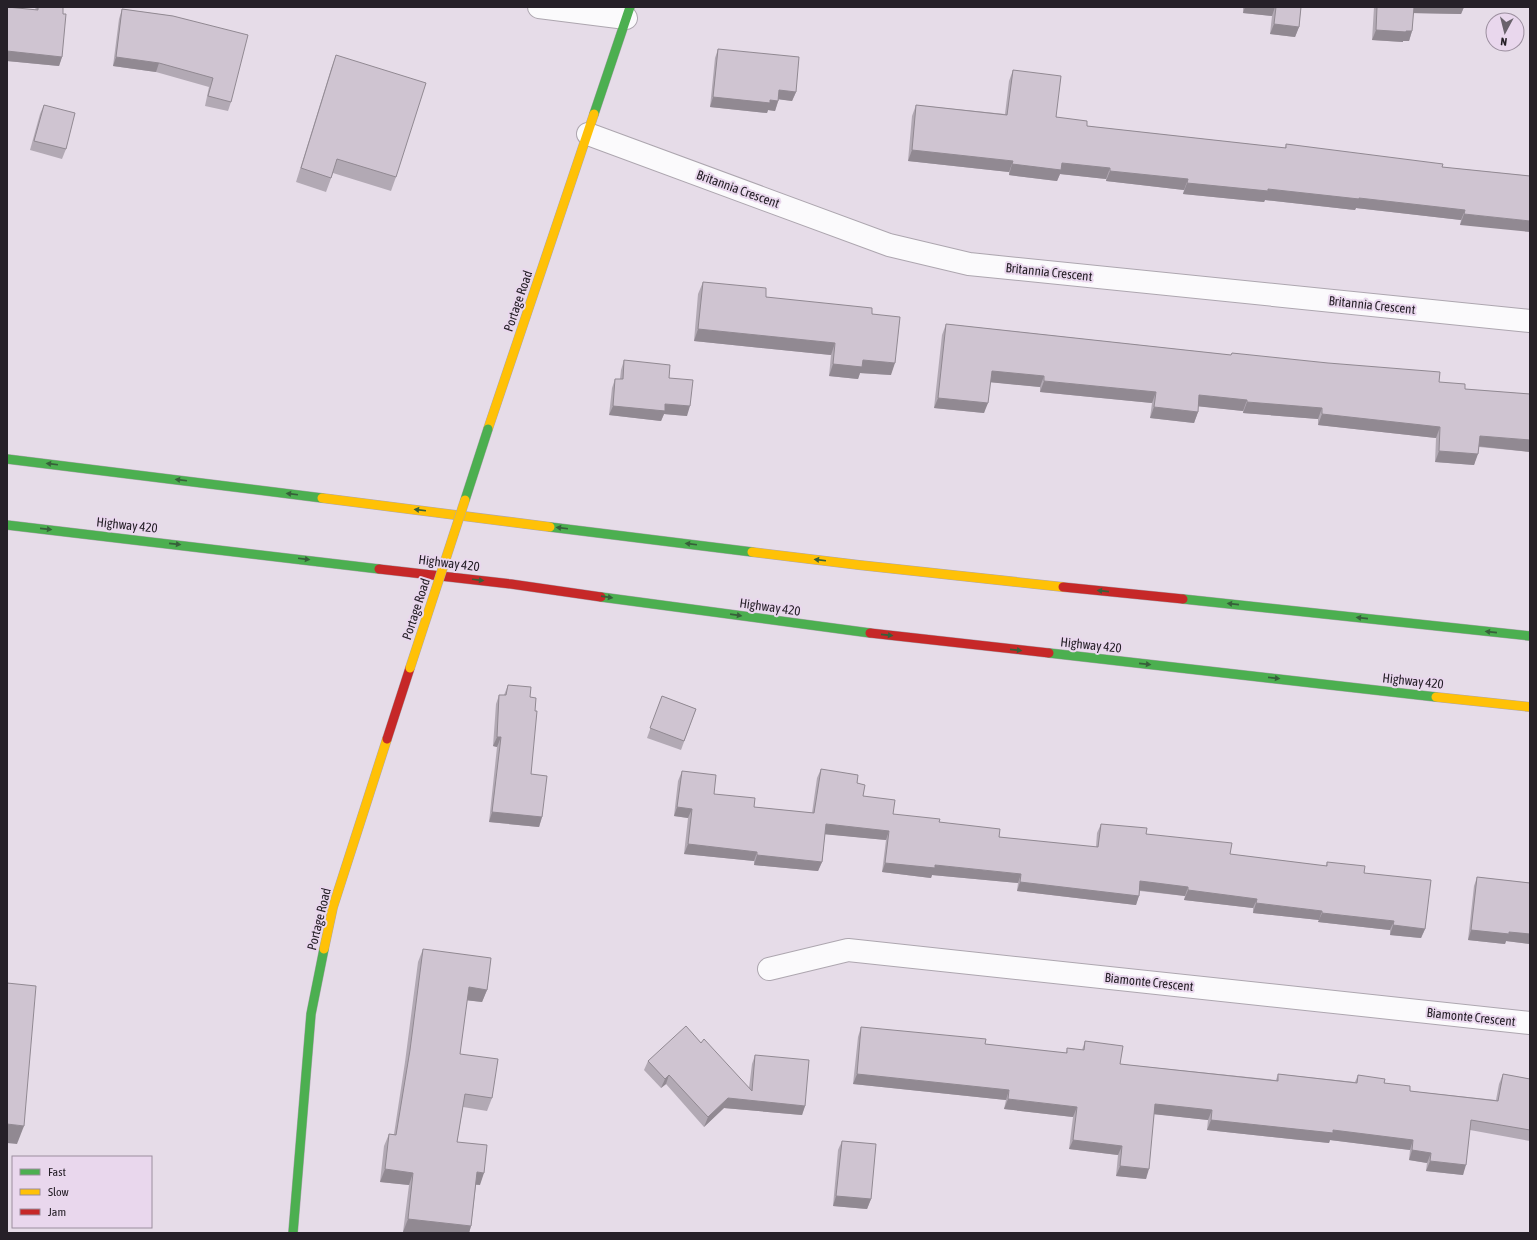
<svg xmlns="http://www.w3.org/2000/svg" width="1537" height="1240" font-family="'Asap Condensed',sans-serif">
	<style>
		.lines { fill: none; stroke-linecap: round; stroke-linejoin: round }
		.street-casing { stroke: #ada6af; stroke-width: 24 }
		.fast-casing { stroke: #ada6af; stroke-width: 10 }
		.slow-casing { stroke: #ada6af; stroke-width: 10 }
		.jam-casing { stroke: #ada6af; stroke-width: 10 }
		.street { stroke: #fbfafc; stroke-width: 22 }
		.fast { stroke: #4caf50; stroke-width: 9 }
		.slow { stroke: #ffc107; stroke-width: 9 }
		.jam { stroke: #c62828; stroke-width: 9 }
		.fast-bridge-casing { stroke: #ada6af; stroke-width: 10; stroke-linecap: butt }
		.slow-bridge-casing { stroke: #ada6af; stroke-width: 10; stroke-linecap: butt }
		.fast-bridge { stroke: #4caf50; stroke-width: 9 }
		.slow-bridge { stroke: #ffc107; stroke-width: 9 }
		.wall { fill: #b2a9b4 }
		.shaded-wall { fill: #918992 }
		.building { fill: #cfc4d1; stroke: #918992 }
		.oneway { fill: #37603a }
		.labels { text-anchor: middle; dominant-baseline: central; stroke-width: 4; stroke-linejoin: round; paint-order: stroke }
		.street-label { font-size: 13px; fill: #262028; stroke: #e9d7ed }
	</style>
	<rect width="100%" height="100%" fill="#e6dce8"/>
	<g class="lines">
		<g class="street-casing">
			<g id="street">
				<path d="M539,7L626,18"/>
				<path d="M588,134L889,245L969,264L1530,321"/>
				<path d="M769,969L848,950L1530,1023"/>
			</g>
		</g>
		<g class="fast-casing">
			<g id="fast">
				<path d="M594,114L630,7"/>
				<path d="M7,459L322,498"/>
				<path d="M7,525L379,569"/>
				<path d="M550,527L752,552"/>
				<path d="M601,597L870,633"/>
				<path d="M1183,599L1530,636"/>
				<path d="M1049,653L1436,697"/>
				<path d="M293,1233L311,1014L324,949"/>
			</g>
		</g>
		<g class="slow-casing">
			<g id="slow">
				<path d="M488,429L594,114"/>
				<path d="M322,498L550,527"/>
				<path d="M752,552L859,565L1063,587"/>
				<path d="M1436,697L1530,707"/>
				<path d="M324,949L333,907L387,739"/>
			</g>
		</g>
		<g class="jam-casing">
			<g id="jam">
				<path d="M379,569L511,584L601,597"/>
				<path d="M1063,587L1183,599"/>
				<path d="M870,633L1049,653"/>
				<path d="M387,739L410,668"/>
			</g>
		</g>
		<use href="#street" class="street"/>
		<use href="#fast" class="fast"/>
		<use href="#slow" class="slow"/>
		<use href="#jam" class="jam"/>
		<g class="fast-bridge-casing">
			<path id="fast-bridge" d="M465,500L488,429"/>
		</g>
		<g class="slow-bridge-casing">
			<path id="slow-bridge" d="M410,668L465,500"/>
		</g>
		<use href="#fast-bridge" class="fast-bridge"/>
		<use href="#slow-bridge" class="slow-bridge"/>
	</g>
	<g class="wall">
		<path d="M7,7L35,10L36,7H63V14L62,57L59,66L7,61Z"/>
		<path d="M1243,7H1301L1299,27L1295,37L1270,34L1272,16L1243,13Z"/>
		<path d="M1374,7H1464L1461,14L1413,13L1412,31L1409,41H1403V42L1372,40Z"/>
		<path d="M122,9L173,16L231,102L228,111L205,106L209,87L156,72L113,66L119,19Z"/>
		<path d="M718,49L796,92L792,101L779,99L775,111L768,110L767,113L710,107L715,58Z"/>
		<path d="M336,55L396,177L391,191L333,173L326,192L296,182L331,69Z"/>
		<path d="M1013,70L1056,117L1087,126L1285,148L1286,144L1442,167L1530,176L1460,225L1461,220L1356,208L1355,210L1265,200L1264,202L1183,194L1184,190L1106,181V179L1060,174L1057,181L1009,175V172L908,161L912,116L916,105L1005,114L1009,81Z"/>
		<path d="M44,105L66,149L62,159L30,150L40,114Z"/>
		<path d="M703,282L766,297L872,314L891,375L860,373L858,379L829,376L831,355L694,341L698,294Z"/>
		<path d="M946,324L1231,355L1232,353L1439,382L1465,389L1530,394V452L1479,447L1474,465L1435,462L1436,438L1318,425V419L1243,413V411L1198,406V412L1194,423L1150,418L1152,403L1040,392V387L990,382L984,413L934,408L942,335Z"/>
		<path d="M624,360L669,378L687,416L664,414L661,421L609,415L612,388L615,379H620L621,370Z"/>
		<path d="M508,685L530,697L535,711L531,774L542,817L539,827L489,822L497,747L493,746L496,704L499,695H504Z"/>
		<path d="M662,696L696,709L681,750L647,738Z"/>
		<path d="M821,769L857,783L863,796L893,814L939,822L999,837L1096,847L1097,833L1101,824L1230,854L1326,866L1327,862L1364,873L1425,929L1421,938L1390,935V930L1318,922L1319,920L1253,913V908L1184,900L1185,896L1140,891L1136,905L1017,891L1018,883L932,875L931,878L882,872L886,840L825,834L822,862L818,871L754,865V861L684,854L688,818L674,816L678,781L682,771L714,794L754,807L812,813L817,778Z"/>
		<path d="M1477,877L1530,883V944L1506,941L1505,944L1468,940L1474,886Z"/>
		<path d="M423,949L487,990L482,1002L467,1000L460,1054L492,1098L487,1111L463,1107L457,1142L480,1185H476L471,1226L469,1233H415L403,1232L409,1185L380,1182L384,1146L389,1134H394L405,1062L418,962Z"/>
		<path d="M861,1027L985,1044L1066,1053L1067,1048L1082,1050L1085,1041L1120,1064L1276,1080L1278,1074L1355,1082L1358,1075L1410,1091L1496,1100L1499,1084L1503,1074L1530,1079V1141L1470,1130L1463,1175L1426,1171L1427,1163L1409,1160L1410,1150L1330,1140L1329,1143L1207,1130L1208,1120L1154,1114L1146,1179L1116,1176L1118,1155L1069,1149L1073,1117L1004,1109L1006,1100L853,1084L858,1037Z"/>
		<path d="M701,1043L749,1088L752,1064L755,1055L805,1106L802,1115L724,1108L704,1127L666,1084L661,1088L644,1070L648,1061Z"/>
		<path d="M842,1141L871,1199L867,1209L833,1206L838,1150Z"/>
	</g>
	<g class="shaded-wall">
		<path d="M1245,7H1275L1272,16L1243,13Z"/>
		<path d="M1412,7H1464L1461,14L1410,13Z"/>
		<path d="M1274,24L1299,27L1295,37L1270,34Z"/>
		<path d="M1376,30L1412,31L1409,41H1403V42L1372,40Z"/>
		<path d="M7,51L62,57L59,66L7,61Z"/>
		<path d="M116,57L159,63L156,72L113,66Z"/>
		<path d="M779,90L796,92L792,101L776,99Z"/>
		<path d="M713,97L770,100L778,101L775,111L768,110L767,113L710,107Z"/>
		<path d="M912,150L1013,161L1009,172L908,161Z"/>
		<path d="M1062,163L1110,168L1106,179L1060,174L1057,181L1009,175L1012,164Z"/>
		<path d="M1110,171L1188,179L1184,190L1106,181Z"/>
		<path d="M1187,183L1268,189L1359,198L1465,210L1461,220L1356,208L1355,210L1265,200L1264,202L1183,194Z"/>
		<path d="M1464,214L1530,221V232L1460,225Z"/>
		<path d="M698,329L835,343L831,355L694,341Z"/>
		<path d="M863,360L895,363L891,375L860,373L858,379L829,376L833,364Z"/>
		<path d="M992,371L1044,376L1040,387L988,382Z"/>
		<path d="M1044,381L1156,392L1152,403L1040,392Z"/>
		<path d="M1199,395L1247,400L1243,411L1195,406Z"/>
		<path d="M938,398L988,403L984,413L934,408Z"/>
		<path d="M1247,402L1322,408L1318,419L1243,413Z"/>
		<path d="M665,404L690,406L687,416L664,414L661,421L609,415L613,406Z"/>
		<path d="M1154,407L1198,412L1194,423L1150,418Z"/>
		<path d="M1322,414L1440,427L1436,438L1318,425Z"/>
		<path d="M1480,436L1530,440V452L1476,446Z"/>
		<path d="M1439,451L1478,454L1474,465L1435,462Z"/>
		<path d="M497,737H501L497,747L493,746Z"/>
		<path d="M677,807L692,809L688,818L674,816Z"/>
		<path d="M492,812L542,817L539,827L489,822Z"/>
		<path d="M826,824L889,831L886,840L822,834Z"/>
		<path d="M688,844L757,852L754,861L684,854Z"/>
		<path d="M757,855L822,862L818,871L754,865Z"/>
		<path d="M885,863L935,865L1021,874L1018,883L932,875L931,878L882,872Z"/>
		<path d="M1140,881L1188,887L1185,896L1137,890Z"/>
		<path d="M1020,882L1139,896L1136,905L1017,891Z"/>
		<path d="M1188,890L1257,899L1253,908L1184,900Z"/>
		<path d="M1256,903L1322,911L1319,920L1253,913Z"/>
		<path d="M1322,913L1394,921L1390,930L1318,922Z"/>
		<path d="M1393,925L1425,929L1421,938L1390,935Z"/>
		<path d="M1471,930L1509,932L1530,934V944L1506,941L1505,944L1468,940Z"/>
		<path d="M469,987L487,990L482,1002L464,1000Z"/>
		<path d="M857,1074L1009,1090L1006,1100L853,1084Z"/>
		<path d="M669,1075L666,1084L661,1088L665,1079Z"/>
		<path d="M728,1098L805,1106L802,1115L724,1108L704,1127L708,1117Z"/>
		<path d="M1008,1099L1077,1107L1073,1117L1004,1109Z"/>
		<path d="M1155,1104L1212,1110L1208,1120L1152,1114Z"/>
		<path d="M1211,1120L1333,1130L1413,1140L1410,1150L1330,1140L1329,1143L1207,1130Z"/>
		<path d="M7,1124L24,1126L17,1144L7,1143Z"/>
		<path d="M1073,1140L1122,1146L1118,1155L1069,1149Z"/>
		<path d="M1412,1150L1431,1153L1427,1163L1409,1160Z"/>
		<path d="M1430,1161L1466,1165L1463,1175L1426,1171Z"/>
		<path d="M1120,1166L1149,1169L1146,1179L1116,1176Z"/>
		<path d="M385,1169L413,1173L409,1185L380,1182Z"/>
		<path d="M477,1172L484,1173L480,1185L473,1184Z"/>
		<path d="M836,1196L871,1199L867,1209L833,1206Z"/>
		<path d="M408,1219L471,1226L469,1233H415L403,1232Z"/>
	</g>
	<g class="building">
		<path d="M7,7L38,10V7H63V14H66L62,57L7,51Z"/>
		<path d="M1276,7H1301L1299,27L1274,24Z"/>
		<path d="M1377,7H1414L1412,31H1406V32L1376,30Z"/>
		<path d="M122,9L173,16L248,35L231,102L208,96L213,78L159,63L116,57Z"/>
		<path d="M718,49L799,57L796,92L779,90L778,101L770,100V103L713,97Z"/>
		<path d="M336,55L426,83L396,177L337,159L331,178L301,168Z"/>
		<path d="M1013,70L1061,76L1056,117L1087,121V126L1286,148V144L1443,164L1442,167L1530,176V221L1464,214L1465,210L1359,198V199L1268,189V191L1187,183L1188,179L1110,171V168L1062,163L1061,170L1012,164L1013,161L912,150L916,105L1007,115Z"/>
		<path d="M44,105L75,113L66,149L34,141Z"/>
		<path d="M703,282L766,288V297L872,308V314L900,317L895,363L863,360L862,367L833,364L835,343L698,329Z"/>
		<path d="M946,324L1231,355L1232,353L1328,363L1440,372L1439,382L1465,384V389L1530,394V440L1480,436L1478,454L1439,451L1440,427L1322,414V408L1247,402V400L1199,395L1198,412L1154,407L1156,392L1044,381V376L992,371L988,403L938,398Z"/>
		<path d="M624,360L670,365L669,378L693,380L690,406L665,404V411L613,406L615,379H623Z"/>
		<path d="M508,685L531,687L530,697L536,698L535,711H537L531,774L547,776L542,817L492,812L501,737H497L499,695H506Z"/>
		<path d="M662,696L696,709L684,741L650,728Z"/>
		<path d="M821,769L858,775L857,783L865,785L863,796L895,800L893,814L940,819L939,822L1000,829L999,837L1098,847L1101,824L1147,828L1146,834L1232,843L1230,854L1327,866V862L1365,866L1364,873L1431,880L1425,929L1393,925L1394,921L1322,913V911L1256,903L1257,899L1188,890V887L1140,881L1139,896L1020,882L1021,874L935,865V868L885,863L889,831L826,824L822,862L757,855V852L688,844L692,809L677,807L682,771L716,775L714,794L755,798L754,807L814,813Z"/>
		<path d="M1477,877L1530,883V934L1509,932V934L1471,930Z"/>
		<path d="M423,949L491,958L487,990L469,987L460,1054L498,1059L492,1098L465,1094L457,1142L487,1145L484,1173L477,1172L471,1226L408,1219L413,1173L385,1169L389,1134L396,1135L410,1050Z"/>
		<path d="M7,983L36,986L24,1126L7,1124Z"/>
		<path d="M686,1026L701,1043L704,1039L752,1091L755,1055L809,1060L805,1106L728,1098L708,1117L669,1075L665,1079L648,1061Z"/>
		<path d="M861,1027L986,1039L985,1044L1067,1053V1048L1084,1050L1085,1041L1123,1046L1120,1064L1278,1081V1074L1357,1083L1358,1075L1385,1079L1384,1083L1410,1086V1091L1498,1101L1503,1074L1530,1079V1130L1471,1120L1466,1165L1430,1161L1431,1153L1412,1150L1413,1140L1333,1130V1133L1211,1120L1212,1110L1155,1104L1149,1169L1120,1166L1122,1146L1073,1140L1077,1107L1008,1099L1009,1090L857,1074Z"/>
		<path d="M842,1141L876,1144L871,1199L836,1196Z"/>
	</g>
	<defs><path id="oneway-solid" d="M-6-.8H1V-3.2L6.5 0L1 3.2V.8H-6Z"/></defs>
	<g class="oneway">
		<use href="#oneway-solid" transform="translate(52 464) rotate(-173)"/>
		<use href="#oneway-solid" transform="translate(181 480) rotate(-173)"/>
		<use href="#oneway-solid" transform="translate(292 494) rotate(-173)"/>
		<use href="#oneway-solid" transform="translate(420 510) rotate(-173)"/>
		<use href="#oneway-solid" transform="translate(562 528) rotate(-173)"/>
		<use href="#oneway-solid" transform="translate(46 529) rotate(6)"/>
		<use href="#oneway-solid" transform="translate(175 544) rotate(6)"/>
		<use href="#oneway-solid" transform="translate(691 544) rotate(-173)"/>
		<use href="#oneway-solid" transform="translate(304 559) rotate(7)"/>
		<use href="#oneway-solid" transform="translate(820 560) rotate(-173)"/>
		<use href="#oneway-solid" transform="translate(478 580) rotate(7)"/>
		<use href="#oneway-solid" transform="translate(1103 591) rotate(-174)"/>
		<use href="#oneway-solid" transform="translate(607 597) rotate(8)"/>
		<use href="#oneway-solid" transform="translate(1233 604) rotate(-174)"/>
		<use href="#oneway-solid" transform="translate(736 615) rotate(8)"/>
		<use href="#oneway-solid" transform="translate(1362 618) rotate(-174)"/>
		<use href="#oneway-solid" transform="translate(1491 632) rotate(-174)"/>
		<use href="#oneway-solid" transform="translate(887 635) rotate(6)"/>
		<use href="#oneway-solid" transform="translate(1016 650) rotate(6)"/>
		<use href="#oneway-solid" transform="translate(1145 664) rotate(6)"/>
		<use href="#oneway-solid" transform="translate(1274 678) rotate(6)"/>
	</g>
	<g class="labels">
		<g class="street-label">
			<text transform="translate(738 189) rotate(20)">Britannia Crescent</text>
			<text transform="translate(1049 272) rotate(6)">Britannia Crescent</text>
			<text transform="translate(518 301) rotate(-71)">Portage Road</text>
			<text transform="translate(1372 305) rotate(6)">Britannia Crescent</text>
			<text transform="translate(127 525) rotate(6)">Highway 420</text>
			<text transform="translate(449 563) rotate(7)">Highway 420</text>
			<text transform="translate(770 607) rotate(8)">Highway 420</text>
			<text transform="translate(416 609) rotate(-72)">Portage Road</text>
			<text transform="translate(1091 645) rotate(6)">Highway 420</text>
			<text transform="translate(1413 681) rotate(6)">Highway 420</text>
			<text transform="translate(319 919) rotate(-76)">Portage Road</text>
			<text transform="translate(1149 982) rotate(6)">Biamonte Crescent</text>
			<text transform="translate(1471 1017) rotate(6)">Biamonte Crescent</text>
		</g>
	</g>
	<rect width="1537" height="1240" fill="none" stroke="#262028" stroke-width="16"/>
	<rect x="12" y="1156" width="140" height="72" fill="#e9d7ed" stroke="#9b8e9e"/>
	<rect x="20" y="1169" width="20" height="6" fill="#4caf50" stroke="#9b8e9e"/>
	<text x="48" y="1176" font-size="12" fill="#262028">Fast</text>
	<rect x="20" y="1189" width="20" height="6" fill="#ffc107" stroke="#9b8e9e"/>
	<text x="48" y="1196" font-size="12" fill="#262028">Slow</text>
	<rect x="20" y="1209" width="20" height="6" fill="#c62828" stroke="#9b8e9e"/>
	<text x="48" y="1216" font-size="12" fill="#262028">Jam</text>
	<g transform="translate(1505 32) rotate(187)"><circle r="19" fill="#e9d7ed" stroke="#9b8e9e"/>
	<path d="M0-3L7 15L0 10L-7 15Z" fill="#69626b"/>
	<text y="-6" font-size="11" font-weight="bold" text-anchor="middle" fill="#262028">N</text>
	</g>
</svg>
